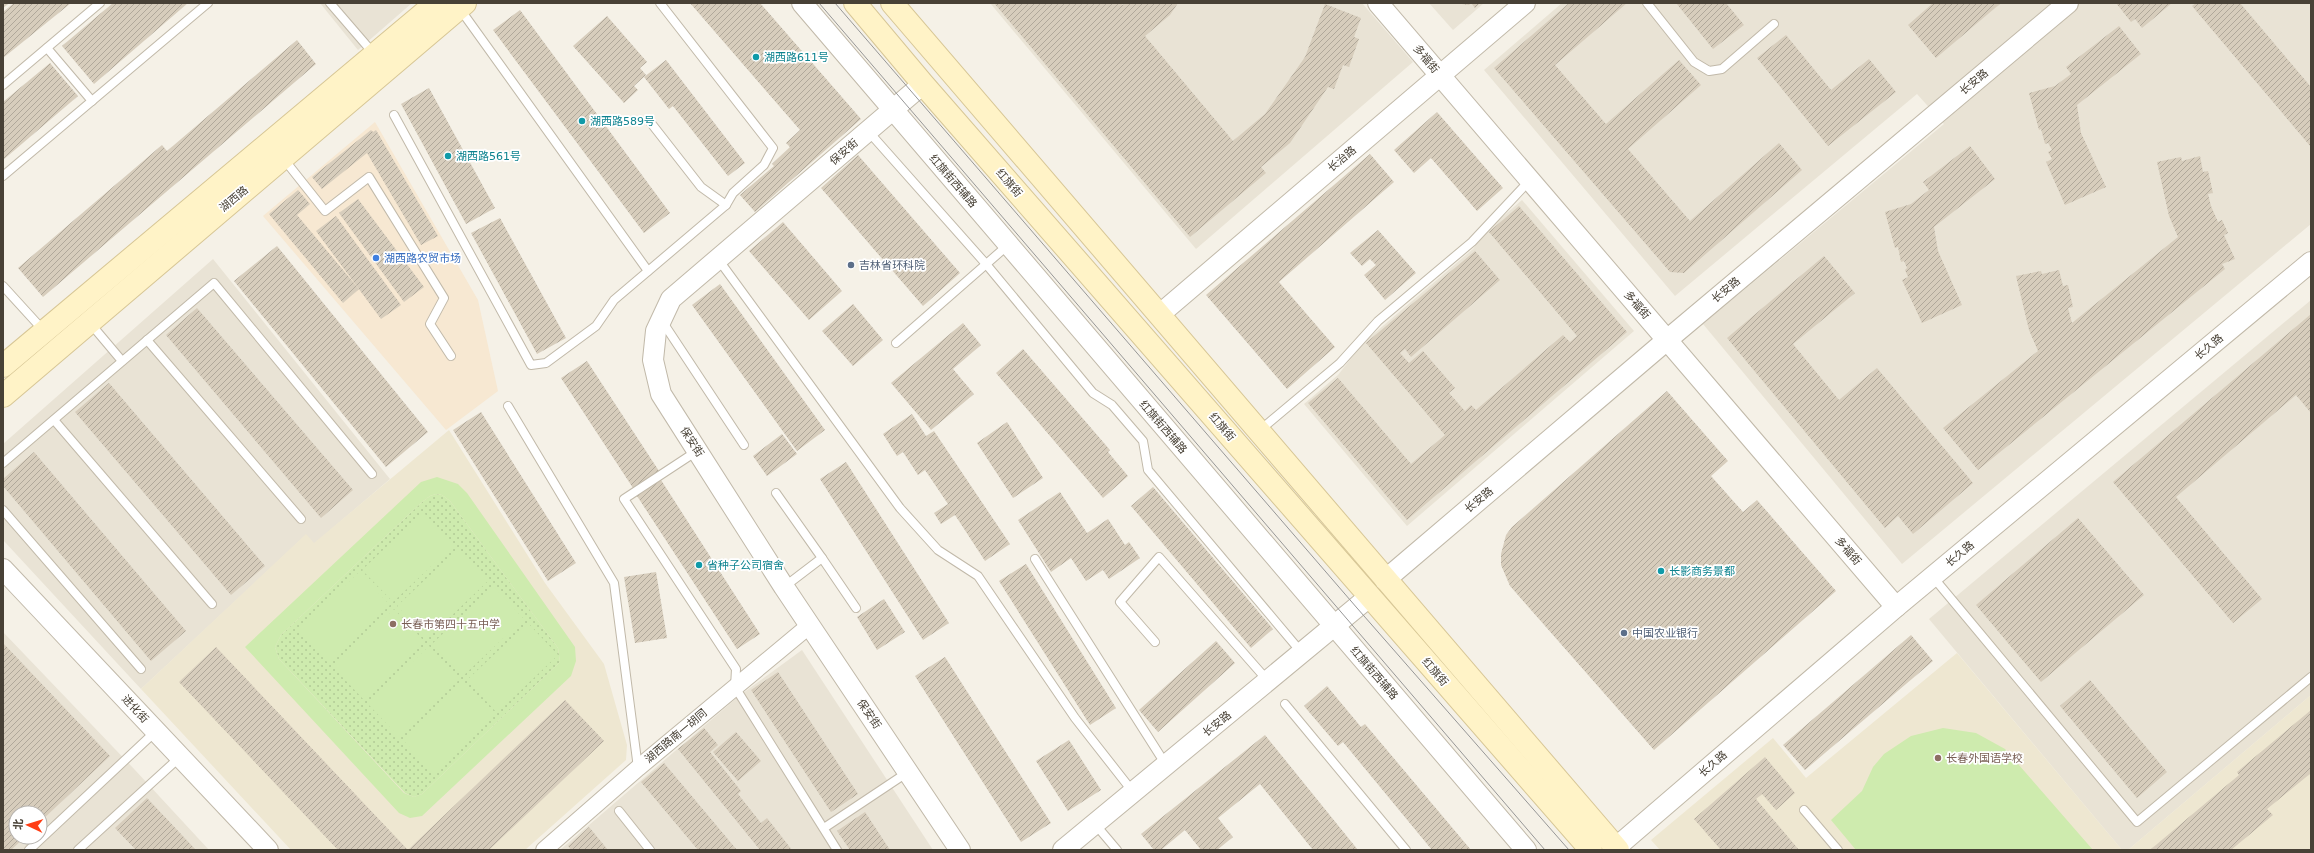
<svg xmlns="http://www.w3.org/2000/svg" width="2314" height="853" font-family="'DejaVu Sans','Noto Sans SC',sans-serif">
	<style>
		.residential { fill: #e9e3d5; fill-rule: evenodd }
		.commercial { fill: #f7e8d2 }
		.education { fill: #eee7d1 }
		.green { fill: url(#green-dots) }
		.pitch { fill: #ceebae; fill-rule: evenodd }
		.building { fill: url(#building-hatch) }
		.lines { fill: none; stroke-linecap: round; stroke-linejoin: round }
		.service-casing { stroke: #c1b9a9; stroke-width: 10 }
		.minor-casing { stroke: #c1b9a9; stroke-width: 18 }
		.tertiary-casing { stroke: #c1b9a9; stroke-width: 22 }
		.secondary-casing { stroke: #d7c695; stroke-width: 24 }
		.service { stroke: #fff; stroke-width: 8 }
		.minor { stroke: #fff; stroke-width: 16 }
		.tertiary { stroke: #fff; stroke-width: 20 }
		.secondary { stroke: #fff3c7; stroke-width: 22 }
		.tram { stroke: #979797; stroke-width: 1 }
		.culture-dot { fill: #0f9aa8; stroke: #fff; stroke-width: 1.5 }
		.shop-dot { fill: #3f7fe0; stroke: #fff; stroke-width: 1.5 }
		.service-dot { fill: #5c6f8a; stroke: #fff; stroke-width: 1.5 }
		.education-dot { fill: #8d6e63; stroke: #fff; stroke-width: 1.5 }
		.labels { text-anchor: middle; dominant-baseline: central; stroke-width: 3.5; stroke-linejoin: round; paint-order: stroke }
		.culture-label { font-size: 11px; fill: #0d838f; stroke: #fff; text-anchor: start }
		.street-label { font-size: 11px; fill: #484136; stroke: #fff }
		.shop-label { font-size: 11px; fill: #366cbe; stroke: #fff; text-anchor: start }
		.service-label { font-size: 11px; fill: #4e5e75; stroke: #fff; text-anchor: start }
		.education-label { font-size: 11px; fill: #785e54; stroke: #fff; text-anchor: start }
	</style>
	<defs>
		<pattern id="green-dots" width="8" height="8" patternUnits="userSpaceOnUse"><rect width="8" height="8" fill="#ceebae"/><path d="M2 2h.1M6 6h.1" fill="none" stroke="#b2cb96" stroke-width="1.8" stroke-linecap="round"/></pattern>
		<pattern id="building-hatch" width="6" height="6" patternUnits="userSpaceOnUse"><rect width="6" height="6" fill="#d7cdbc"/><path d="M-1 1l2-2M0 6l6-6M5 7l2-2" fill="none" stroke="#b0a89a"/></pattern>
	</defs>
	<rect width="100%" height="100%" fill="#f5f1e7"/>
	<g class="residential">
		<path d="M320,3H412L358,50Z"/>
		<path d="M990,3H1362L1413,62L1196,249Z"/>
		<path d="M1429,3H1484L1453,30Z"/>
		<path d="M1562,3H2311V224L1902,564L1703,324L1944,124L1917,94L1675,296L1484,70Z"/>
		<path d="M1522,200L1634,331L1407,526L1304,404L1338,375L1363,343L1473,249L1485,232Z"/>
		<path d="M213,259L390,479L314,544L306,535L141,689L3,540V444Z"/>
		<path d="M2311,300V695L2128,850H2122L1929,619Z"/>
		<path d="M3,632L135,770L209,850H3ZM16,813H40V837H16Z"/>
		<path d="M802,650L933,850H560L739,696Z"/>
	</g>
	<path class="commercial" d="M375,122L478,300L498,391L446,430L263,216Z"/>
	<g class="education">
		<path d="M449,430L545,583L604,664L627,745L626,760L525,850H291L141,689L306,534L314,543Z"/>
		<path d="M1957,653L2122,850H1660L1651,840L1773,738L1806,778Z"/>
		<path d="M2311,695V850H2128Z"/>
	</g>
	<path class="green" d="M436,494L442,495L450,501L558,648L560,662L422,794L414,797L405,793L279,659L275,647L281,635L422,502L430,496Z"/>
	<g class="pitch">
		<path d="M437,477L458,484L467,493L575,647L576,661L571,676L422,816L410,818L399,813L245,647L421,482ZM436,494L442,495L450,501L558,648L560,662L422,794L414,797L404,793L279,659L275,647L281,635L422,502L430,496Z"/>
		<path d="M423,512L454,545L393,602L362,570Z"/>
		<path d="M458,549L488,581L427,639L397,606Z"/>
		<path d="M359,572L390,605L328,663L298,630Z"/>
		<path d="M493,586L524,619L463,676L432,644Z"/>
		<path d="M394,609L424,641L363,699L332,666Z"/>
		<path d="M528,623L558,655L497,713L467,680Z"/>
		<path d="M429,646L460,679L398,736L368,704Z"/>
		<path d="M463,683L494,715L433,773L403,740Z"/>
		<path d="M1943,728L1976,733L2005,749L2093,850H1856L1831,820L1862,791L1873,767L1884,754L1911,736Z"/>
	</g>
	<g class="building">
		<path d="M3,3H9L3,8Z"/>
		<path d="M14,3H71L3,58V12Z"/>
		<path d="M113,3H188L94,84L62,46Z"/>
		<path d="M690,3H760L861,119L755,212L740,195L774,166L772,164L790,147L786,143L800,130Z"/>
		<path d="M994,3H1121L1123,5L1125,3H1178L1170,15L1145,36L1233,141L1265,114L1305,57L1325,4L1361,18L1354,37L1359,39L1349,67L1343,65L1334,89L1328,87L1290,143L1261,167L1266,173L1190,237Z"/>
		<path d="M1454,3H1480L1475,8L1471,3L1469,5Z"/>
		<path d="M1569,3H1627L1555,65L1606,124L1679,60L1701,85L1628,149L1690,221L1779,143L1802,170L1684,273L1670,272L1494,68Z"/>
		<path d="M1676,3H1726L1744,25L1713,49Z"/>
		<path d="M1933,3H2001L1936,58L1908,25Z"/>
		<path d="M2116,3H2172L2142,28L2135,19L2131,22Z"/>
		<path d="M2196,3H2240L2311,87V147L2192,6Z"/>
		<path d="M520,10L670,213L644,233L493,30Z"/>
		<path d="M607,16L647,62L640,68L646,75L634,86L638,90L624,103L573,46Z"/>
		<path d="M2119,26L2141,54L2077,105L2081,133L2106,187L2065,205L2046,162L2052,159L2048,152L2052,150L2048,143L2045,144L2041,129L2039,130L2029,93L2055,86L2071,74L2066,67Z"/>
		<path d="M1786,35L1831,90L1869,59L1896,92L1828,146L1757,58Z"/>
		<path d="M297,40L316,64L43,297L18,268L162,145L167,151Z"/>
		<path d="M666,60L745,163L728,176L673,106L669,109L644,77Z"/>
		<path d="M50,63L78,96L3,160V102Z"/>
		<path d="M429,88L495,208L466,224L401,104Z"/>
		<path d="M1437,112L1503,188L1477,211L1431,158L1414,173L1394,150Z"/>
		<path d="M371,130L373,132L376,130L438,236L421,245L367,153L322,189L312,177Z"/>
		<path d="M1970,146L1995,179L1934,227L1938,251L1962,305L1922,323L1902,280L1908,277L1905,270L1907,268L1904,261L1901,262L1898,247L1895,248L1885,212L1911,204L1929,190L1923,182Z"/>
		<path d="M1370,154L1394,182L1279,282L1335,347L1287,389L1206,295Z"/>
		<path d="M858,155L960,273L923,306L821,188Z"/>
		<path d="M2200,156L2203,172L2208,171L2213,193L2208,194L2211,206L2218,222L2222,220L2228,233L2224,235L2235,259L2222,264L2225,269L1978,470L1943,428L2038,351L2029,330L2016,276L2041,271L2042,274L2059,270L2063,286L2068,285L2073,307L2068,308L2072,323L2178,237L2169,216L2157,162L2181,157L2182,161Z"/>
		<path d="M298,190L310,204L297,215L359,289L343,303L269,214Z"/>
		<path d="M358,199L424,287L404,302L339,213Z"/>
		<path d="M1519,206L1627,332L1407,520L1308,403L1338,378L1411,464L1445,435L1366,343L1475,251L1500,280L1411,357L1405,349L1400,353L1409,363L1423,351L1455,388L1449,393L1465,411L1471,405L1476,410L1563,335L1570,342L1577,336L1489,232Z"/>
		<path d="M336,216L401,305L381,319L316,231Z"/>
		<path d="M500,218L566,338L537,354L471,233Z"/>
		<path d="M783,222L842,291L809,320L749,251Z"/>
		<path d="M1378,230L1416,273L1385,300L1364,275L1376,265L1370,259L1362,266L1350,253Z"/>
		<path d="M277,246L428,432L386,467L234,281Z"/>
		<path d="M1824,256L1855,293L1793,344L1839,400L1877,368L1973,483L1913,534L1898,516L1885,528L1727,338Z"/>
		<path d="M720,284L825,430L797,451L692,305Z"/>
		<path d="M853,304L883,340L853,366L822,331Z"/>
		<path d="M197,308L353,490L321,518L166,335Z"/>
		<path d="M2311,314V413L2296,395L2176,497L2262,599L2233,623L2113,482Z"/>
		<path d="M963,323L981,345L953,369L974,394L931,430L891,383Z"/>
		<path d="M1023,349L1110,450L1108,452L1128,476L1103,498L996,373Z"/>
		<path d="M587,361L659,471L633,488L561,378Z"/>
		<path d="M109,383L265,566L231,595L75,412Z"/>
		<path d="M1667,391L1728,461L1711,476L1743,512L1757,500L1836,591L1654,750L1510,586L1501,565V554L1506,535L1512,527Z"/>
		<path d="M481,412L576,563L548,581L453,430Z"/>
		<path d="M912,414L926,436L934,431L1010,544L985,561L955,515L941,524L934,513L948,504L925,470L918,475L903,452L897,456L883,434Z"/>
		<path d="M1007,422L1043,478L1013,498L977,443Z"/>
		<path d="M782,434L797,454L767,476L753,456Z"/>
		<path d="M34,452L186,631L151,661L3,486V479Z"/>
		<path d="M846,462L949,623L923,640L820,479Z"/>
		<path d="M661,480L760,634L737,649L637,496Z"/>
		<path d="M1153,487L1273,629L1251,648L1131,506Z"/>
		<path d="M1060,492L1087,533L1108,519L1125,545L1129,542L1140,558L1109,579L1103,570L1086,581L1071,558L1051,572L1018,520Z"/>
		<path d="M2078,518L2144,595L2041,682L1976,605Z"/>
		<path d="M1026,564L1116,708L1090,725L999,581Z"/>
		<path d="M656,572L667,638L635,643L624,577Z"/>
		<path d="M884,599L905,632L877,650L857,617Z"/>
		<path d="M1911,635L1933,661L1805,770L1783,745Z"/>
		<path d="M1216,641L1235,663L1158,732L1139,710Z"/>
		<path d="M3,643L110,756L40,822V813H16V837H25L11,850H3Z"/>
		<path d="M216,647L408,850L565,700L604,741L489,850H338L179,682Z"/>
		<path d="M945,657L1051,823L1021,842L915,676Z"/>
		<path d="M778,672L858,794L831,812L751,690Z"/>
		<path d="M2090,680L2167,772L2137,798L2060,706Z"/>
		<path d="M1327,686L1361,727L1365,724L1471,850H1432L1343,742L1338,746L1304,706Z"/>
		<path d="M2311,710V773L2267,809L2273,815L2231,850H2150L2239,775L2237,772Z"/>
		<path d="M704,728L718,745L710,752L741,791L738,794L761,823L767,818L792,850H760L678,749Z"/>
		<path d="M736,732L761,761L738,781L713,752Z"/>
		<path d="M1265,735L1358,850H1313L1260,784L1218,818L1233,837L1217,850H1201L1185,830L1161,850H1154L1141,834Z"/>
		<path d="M1069,740L1101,790L1068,811L1036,761Z"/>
		<path d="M1765,757L1795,793L1776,810L1762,794L1756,799L1799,850H1721L1694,819Z"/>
		<path d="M664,763L737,850H698L641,782Z"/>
		<path d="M147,798L196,850H136L115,828Z"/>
		<path d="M865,812L890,850H850L837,831Z"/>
		<path d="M589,827L608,850H571L568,846Z"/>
	</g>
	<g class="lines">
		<g class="service-casing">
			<g id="service">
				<path d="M330,3L374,54"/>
				<path d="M1647,3L1694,62L1709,71L1722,69L1774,24"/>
				<path d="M460,9L648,271"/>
				<path d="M47,48L92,101"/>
				<path d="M3,85L100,3"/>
				<path d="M394,115L531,365L546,363L596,326L614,300L726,205L733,193L764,165L773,148L660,3"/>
				<path d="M651,123L701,187L726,205"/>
				<path d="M868,131L986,264L1093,393L1112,405L1143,441L1148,470L1302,653"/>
				<path d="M283,158L325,211L369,177L444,298L430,324L451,356"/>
				<path d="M3,176L208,3"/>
				<path d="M718,259L900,508L938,550L978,576L1075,718L1133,792"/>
				<path d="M3,286L44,331"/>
				<path d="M662,321L744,445"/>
				<path d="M90,323L122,361"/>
				<path d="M147,340L301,519"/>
				<path d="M896,343L1008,245"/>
				<path d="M508,406L614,583L638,768"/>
				<path d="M54,420L212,604"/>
				<path d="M1259,431L1340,363L1378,321L1472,242L1530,180"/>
				<path d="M697,451L624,499L736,669L735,687L837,850"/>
				<path d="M3,463L214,283L372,474"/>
				<path d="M776,493L822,558L784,587"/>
				<path d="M3,510L141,669"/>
				<path d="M822,558L856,608"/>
				<path d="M1035,559L1166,765"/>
				<path d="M1933,577L2137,822L2311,677"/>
				<path d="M1155,642L1120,602L1159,557L1268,681"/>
				<path d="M1285,704L1406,850"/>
				<path d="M1804,810L1838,850"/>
				<path d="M619,811L650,850"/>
				<path d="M1095,824L1117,850"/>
				<path d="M824,828L908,772"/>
				<path d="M29,850L156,731"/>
				<path d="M78,850L180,757"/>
			</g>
		</g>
		<g class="minor-casing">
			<path id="minor" d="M544,850L638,768L810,625"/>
		</g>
		<g class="tertiary-casing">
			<g id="tertiary">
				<path d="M802,3L1526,850"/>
				<path d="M1378,3L1896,607"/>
				<path d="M923,84L671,299L656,331L653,360L661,394L784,587L960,850"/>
				<path d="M1159,315L1525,3"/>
				<path d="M3,569L268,850"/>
				<path d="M1385,580L1667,340L2068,3"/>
				<path d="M1063,850L1369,597"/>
				<path d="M1613,850L1896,607L2311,262"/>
			</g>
		</g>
		<g class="secondary-casing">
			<g id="secondary">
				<path d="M855,3L923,84L1591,850"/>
				<path d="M892,3L1618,850"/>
				<path d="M3,366L436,3"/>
				<path d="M3,396L465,3"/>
			</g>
		</g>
		<use href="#service" class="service"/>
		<use href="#minor" class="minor"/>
		<use href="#tertiary" class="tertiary"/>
		<use href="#secondary" class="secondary"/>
		<g class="tram">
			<path d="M819,3L1545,850"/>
			<path d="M835,3L1357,608L1569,850"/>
		</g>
	</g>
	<g class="culture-dot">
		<circle cx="756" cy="57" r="4"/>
		<circle cx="582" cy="121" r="4"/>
		<circle cx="448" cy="156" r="4"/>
		<circle cx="699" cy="565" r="4"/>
		<circle cx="1661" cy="571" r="4"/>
	</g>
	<circle class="shop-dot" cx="376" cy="258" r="4"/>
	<g class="service-dot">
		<circle cx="851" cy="265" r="4"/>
		<circle cx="1624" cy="633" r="4"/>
	</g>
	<g class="education-dot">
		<circle cx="393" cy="624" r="4"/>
		<circle cx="1938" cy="758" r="4"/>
	</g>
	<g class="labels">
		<g class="culture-label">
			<text x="764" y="57">湖西路611号</text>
			<text x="590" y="121">湖西路589号</text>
			<text x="456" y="156">湖西路561号</text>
			<text x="707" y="565">省种子公司宿舍</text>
			<text x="1669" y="571">长影商务景都</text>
		</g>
		<g class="street-label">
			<text transform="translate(1426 59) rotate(50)">多福街</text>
			<text transform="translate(1974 82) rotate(-40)">长安路</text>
			<text transform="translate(844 152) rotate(-41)">保安街</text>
			<text transform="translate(1342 159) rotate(-40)">长治路</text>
			<text transform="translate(953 181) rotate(49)">红旗街西辅路</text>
			<text transform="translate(1009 183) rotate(49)">红旗街</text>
			<text transform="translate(234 199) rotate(-40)">湖西路</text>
			<text transform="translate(1726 290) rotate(-40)">长安路</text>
			<text transform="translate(1637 305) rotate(49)">多福街</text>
			<text transform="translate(2209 347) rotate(-40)">长久路</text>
			<text transform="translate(1163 427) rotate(49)">红旗街西辅路</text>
			<text transform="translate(1222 427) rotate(49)">红旗街</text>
			<text transform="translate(692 442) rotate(57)">保安街</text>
			<text transform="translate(1479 500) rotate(-40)">长安路</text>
			<text transform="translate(1848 551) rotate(49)">多福街</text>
			<text transform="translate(1960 554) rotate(-40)">长久路</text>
			<text transform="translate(1435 672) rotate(49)">红旗街</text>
			<text transform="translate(1374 673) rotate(49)">红旗街西辅路</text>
			<text transform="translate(135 709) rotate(47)">进化街</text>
			<text transform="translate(869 714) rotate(56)">保安街</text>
			<text transform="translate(1217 724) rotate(-39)">长安路</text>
			<text transform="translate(676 736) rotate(-40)">湖西路南一胡同</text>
			<text transform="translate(1713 764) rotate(-41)">长久路</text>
		</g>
		<g class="shop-label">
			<text x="384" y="258">湖西路农贸市场</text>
		</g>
		<g class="service-label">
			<text x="859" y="265">吉林省环科院</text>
			<text x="1632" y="633">中国农业银行</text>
		</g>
		<g class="education-label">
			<text x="401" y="624">长春市第四十五中学</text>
			<text x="1946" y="758">长春外国语学校</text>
		</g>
	</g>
	<rect width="2314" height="853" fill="none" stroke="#484136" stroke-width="8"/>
	<g transform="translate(28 825) rotate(274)"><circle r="19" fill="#ffffff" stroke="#b6b3af"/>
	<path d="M0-3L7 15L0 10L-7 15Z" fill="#ff3d14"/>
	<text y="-6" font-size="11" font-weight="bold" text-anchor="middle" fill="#484136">北</text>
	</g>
</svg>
